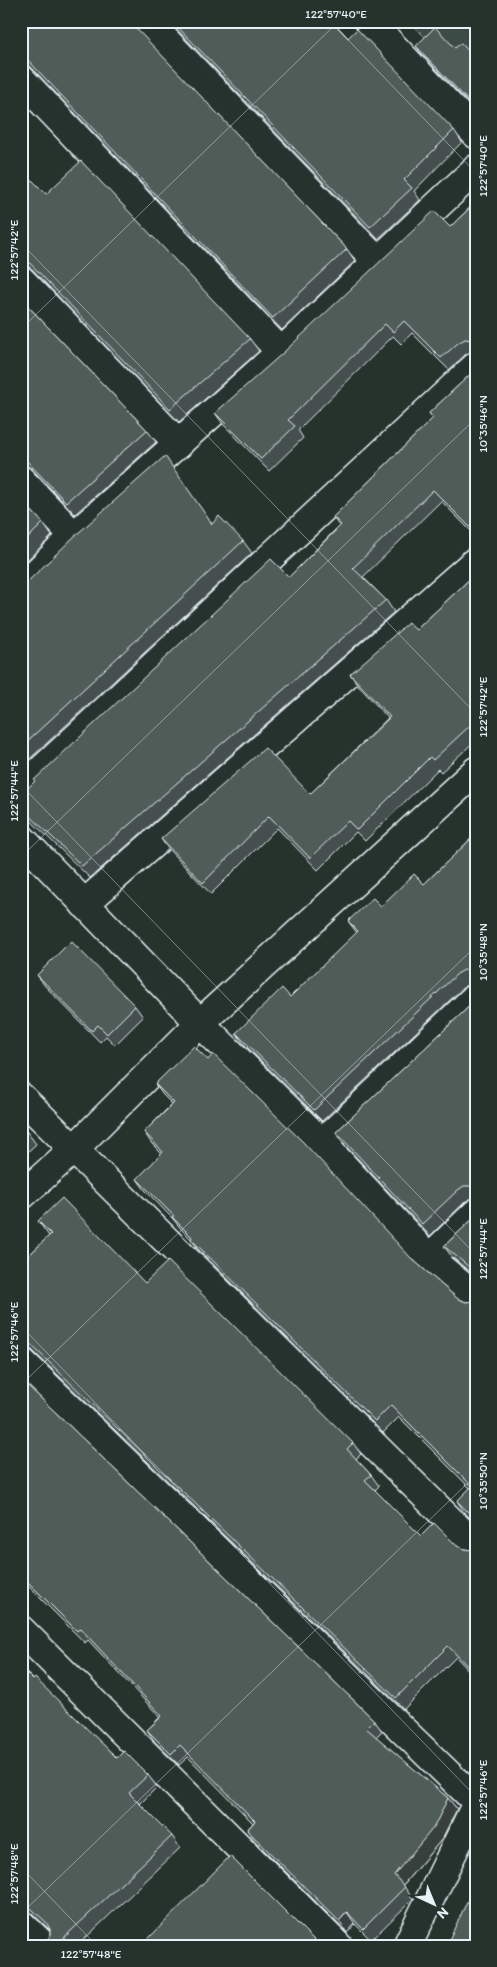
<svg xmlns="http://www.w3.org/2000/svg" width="497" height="1967" font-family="Itim,sans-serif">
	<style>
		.green { fill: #3e4b47; stroke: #939ea0 }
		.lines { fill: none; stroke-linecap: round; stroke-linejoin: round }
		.minor-casing { stroke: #e8f1f8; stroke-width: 31 }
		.minor { stroke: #26332d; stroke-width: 28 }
		.wall { fill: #454f4d; stroke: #e8f1f8 }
		.shaded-wall { fill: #38403e; stroke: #e8f1f8 }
		.building { fill: #505c59; stroke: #e8f1f8 }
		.ticks { fill: none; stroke: #e8f1f8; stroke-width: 1; stroke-opacity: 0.45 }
		.neatline { fill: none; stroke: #e8f1f8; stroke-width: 2 }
		.ticks-label { font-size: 12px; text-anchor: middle; fill: #e8f1f8 }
	</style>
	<rect width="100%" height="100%" fill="#26332d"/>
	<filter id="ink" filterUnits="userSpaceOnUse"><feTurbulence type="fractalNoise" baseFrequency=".02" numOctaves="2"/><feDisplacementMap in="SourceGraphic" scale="10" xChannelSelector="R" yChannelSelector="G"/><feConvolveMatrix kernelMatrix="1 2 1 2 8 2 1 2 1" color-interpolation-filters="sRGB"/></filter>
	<g filter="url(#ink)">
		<path class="green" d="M409,21H476V89Z"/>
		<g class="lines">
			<g class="minor-casing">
				<g id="minor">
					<path d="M147,21L378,262"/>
					<path d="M369,21L476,134"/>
					<path d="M21,79L281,352"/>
					<path d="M21,280L179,444"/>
					<path d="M21,480L74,536"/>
					<path d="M21,588L74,536L281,352L476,169"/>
					<path d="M21,789L476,366"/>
					<path d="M21,838L200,1023L322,1143L429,1258L476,1298"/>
					<path d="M84,904L476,561"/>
					<path d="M21,1097L476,1546"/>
					<path d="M322,1143L476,997"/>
					<path d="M21,1196L74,1149L200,1023L476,771"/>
					<path d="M429,1258L476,1213"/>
					<path d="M21,1361L476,1801"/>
					<path d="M21,1630L338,1946"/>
					<path d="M21,1924L44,1946"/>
					<path d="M407,1946L476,1805"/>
				</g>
			</g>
			<use href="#minor" class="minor"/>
		</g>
		<g class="wall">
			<path d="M21,21H132V25L347,249L355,261L282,330L32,68L25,64H21Z"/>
			<path d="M169,21H332L348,38L454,130L462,142L414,191L420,200L378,239Z"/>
			<path d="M416,46L455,48L476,59V111L421,53Z"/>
			<path d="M21,169L46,194L250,339L259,351L179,422L32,269L26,265H21Z"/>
			<path d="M476,202V351H473L466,354L449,370L412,333L401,344L393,336L298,430L303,438L269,471L223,424L215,413L450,227Z"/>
			<path d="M21,299L147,430L156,442L75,514L32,469L26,465H21Z"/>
			<path d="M476,369V536L441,501L363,577L386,600L394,612L90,878L23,813L21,810V795L289,577L339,526L333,517L433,418L429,413Z"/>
			<path d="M21,500L43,523L52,536L21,566Z"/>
			<path d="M212,524L243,541L252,553L21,767V588Z"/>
			<path d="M476,573V740L441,772L438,769L365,841L356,832L318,870L277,828L211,894L169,850L161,839L310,794L388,718L358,685L350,674L416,630Z"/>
			<path d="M476,834V982H472L465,986L322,1121L244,1044L236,1033L290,997L357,933L348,921L381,906L424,884Z"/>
			<path d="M37,975L135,1006L143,1017L115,1045L106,1036L100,1042L45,986Z"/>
			<path d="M476,1000V1198H472L466,1201L430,1236L344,1144L336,1132Z"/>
			<path d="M155,1084L411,1258L458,1299L466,1302L473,1301L476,1299V1524L465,1513L457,1501L470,1488L399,1417L383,1433L199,1250L191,1239L181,1229L173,1219L145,1190L137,1179L162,1154L152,1144L144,1132L172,1104L163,1095Z"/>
			<path d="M21,1126L27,1132L36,1144L21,1158Z"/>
			<path d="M476,1216V1277L452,1257L444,1246Z"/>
			<path d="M38,1221L145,1283L353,1443L361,1454L356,1459L371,1475L379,1486L375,1490L421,1536L457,1546L464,1549L472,1550L476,1547V1678L456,1657L404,1709L32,1350L25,1346H21V1263L49,1236Z"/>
			<path d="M21,1379L374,1720L382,1731L376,1737L448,1798L457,1809L442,1839L403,1885L413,1899L371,1940L355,1924L347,1933L255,1841L247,1830L253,1823L188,1757L179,1765L155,1742L147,1730L160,1717L88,1640L85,1643L21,1579Z"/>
			<path d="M21,1668L117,1758L148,1775L157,1787L140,1804L172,1836L180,1848L77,1946H43L47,1944L50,1936V1930L32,1913L25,1909H21Z"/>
		</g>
		<g class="shaded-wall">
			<path d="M448,1798L457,1809L442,1839L402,1886L394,1875Z"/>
			<path d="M347,1912L355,1924L347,1933L339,1921Z"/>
		</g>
		<g class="building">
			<path d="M21,21H129L347,249L273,318L24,56L21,55Z"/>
			<path d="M172,21H332L348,38L357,29L454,130L404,180L412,188L370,227Z"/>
			<path d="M435,27L455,48L461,43L476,59V109L416,46Z"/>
			<path d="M81,161L250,339L170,409L24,257L21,255V169L46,194Z"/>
			<path d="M476,202V342L473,340L465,339L458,343L441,358L404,321L393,332L385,324L288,420L295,426L261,459L215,413L284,352L434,211L450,227Z"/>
			<path d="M21,299L147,430L66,502L21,455Z"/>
			<path d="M476,369V533L433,490L353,568L386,600L82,866L21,807V795L35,781L34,780L271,559L289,577L341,525L333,517L433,418L429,413Z"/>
			<path d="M165,456L212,524L219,516L243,541L21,747V588L76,535Z"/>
			<path d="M21,500L43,523L21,545Z"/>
			<path d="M476,573V720L433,760L430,757L357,830L348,821L310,858L269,816L203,883L161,839L265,748L310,794L390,717L350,674L408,623L416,630Z"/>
			<path d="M476,834V973L472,970H464L457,974L314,1110L236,1033L282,988L290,997L358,931L348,921L373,898L381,906L414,874L424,884Z"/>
			<path d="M71,941L135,1006L107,1034L98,1025L92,1031L37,975Z"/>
			<path d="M476,1000V1189L472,1186H464L458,1190L422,1224L336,1132Z"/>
			<path d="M194,1046L208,1060L213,1054L303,1142L411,1258L458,1299L466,1302L473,1301L476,1299V1520L457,1501L472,1486L391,1405L375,1421L191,1239L192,1237L172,1217L174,1216L137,1179L163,1152L144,1132L174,1103L155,1084Z"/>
			<path d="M21,1126L27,1132L21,1138Z"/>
			<path d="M62,1198L145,1283L168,1261L353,1443L347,1449L371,1475L365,1480L421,1536L434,1523L457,1546L464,1549L472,1550L476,1547V1675L448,1646L396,1698L24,1338L21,1337V1263L51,1234L38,1221Z"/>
			<path d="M476,1216V1273L444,1246Z"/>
			<path d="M21,1379L374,1720L366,1728L448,1798L434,1827L394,1875L405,1887L363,1929L347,1912L339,1921L247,1830L255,1821L180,1745L171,1754L147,1730L162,1716L80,1628L77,1631L21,1575Z"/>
			<path d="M21,1668L33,1680L35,1678L117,1758L124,1751L148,1775L129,1793L172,1836L55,1946H43L47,1944L50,1936V1929L46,1922L21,1899Z"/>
			<path d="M230,1856L317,1943L315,1946H141Z"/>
			<path d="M476,1883V1946H446Z"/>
			<path d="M21,1942L24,1945L26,1946H21Z"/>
		</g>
	</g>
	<path class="ticks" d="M330,21L476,173M21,243L476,714M21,329L339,21M21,785L476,1255M21,857L476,418M21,1326L476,1797M21,1385L476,946M21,1867L97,1946M21,1914L476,1475"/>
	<rect width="497" height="1967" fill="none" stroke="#26332d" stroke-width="55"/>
	<g transform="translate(434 1904) rotate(136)" stroke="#26332d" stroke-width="4" paint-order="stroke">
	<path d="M0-4L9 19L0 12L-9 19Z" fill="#e8f1f8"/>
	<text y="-8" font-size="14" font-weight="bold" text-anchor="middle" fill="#e8f1f8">N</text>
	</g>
	<rect x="28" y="28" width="442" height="1912" class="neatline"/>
	<g class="ticks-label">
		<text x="336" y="18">122°57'40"E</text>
		<text transform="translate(483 166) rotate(-90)" y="4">122°57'40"E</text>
		<text transform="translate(14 250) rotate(-90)" y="4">122°57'42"E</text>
		<text transform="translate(483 424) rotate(-90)" y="4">10°35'46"N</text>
		<text transform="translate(483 707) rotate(-90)" y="4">122°57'42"E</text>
		<text transform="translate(14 791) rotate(-90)" y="4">122°57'44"E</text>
		<text transform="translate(483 952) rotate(-90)" y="4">10°35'48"N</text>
		<text transform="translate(483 1249) rotate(-90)" y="4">122°57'44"E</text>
		<text transform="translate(14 1332) rotate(-90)" y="4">122°57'46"E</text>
		<text transform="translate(483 1481) rotate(-90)" y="4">10°35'50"N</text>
		<text transform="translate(483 1790) rotate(-90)" y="4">122°57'46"E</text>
		<text transform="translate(14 1874) rotate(-90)" y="4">122°57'48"E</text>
		<text x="91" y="1958">122°57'48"E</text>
	</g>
</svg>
